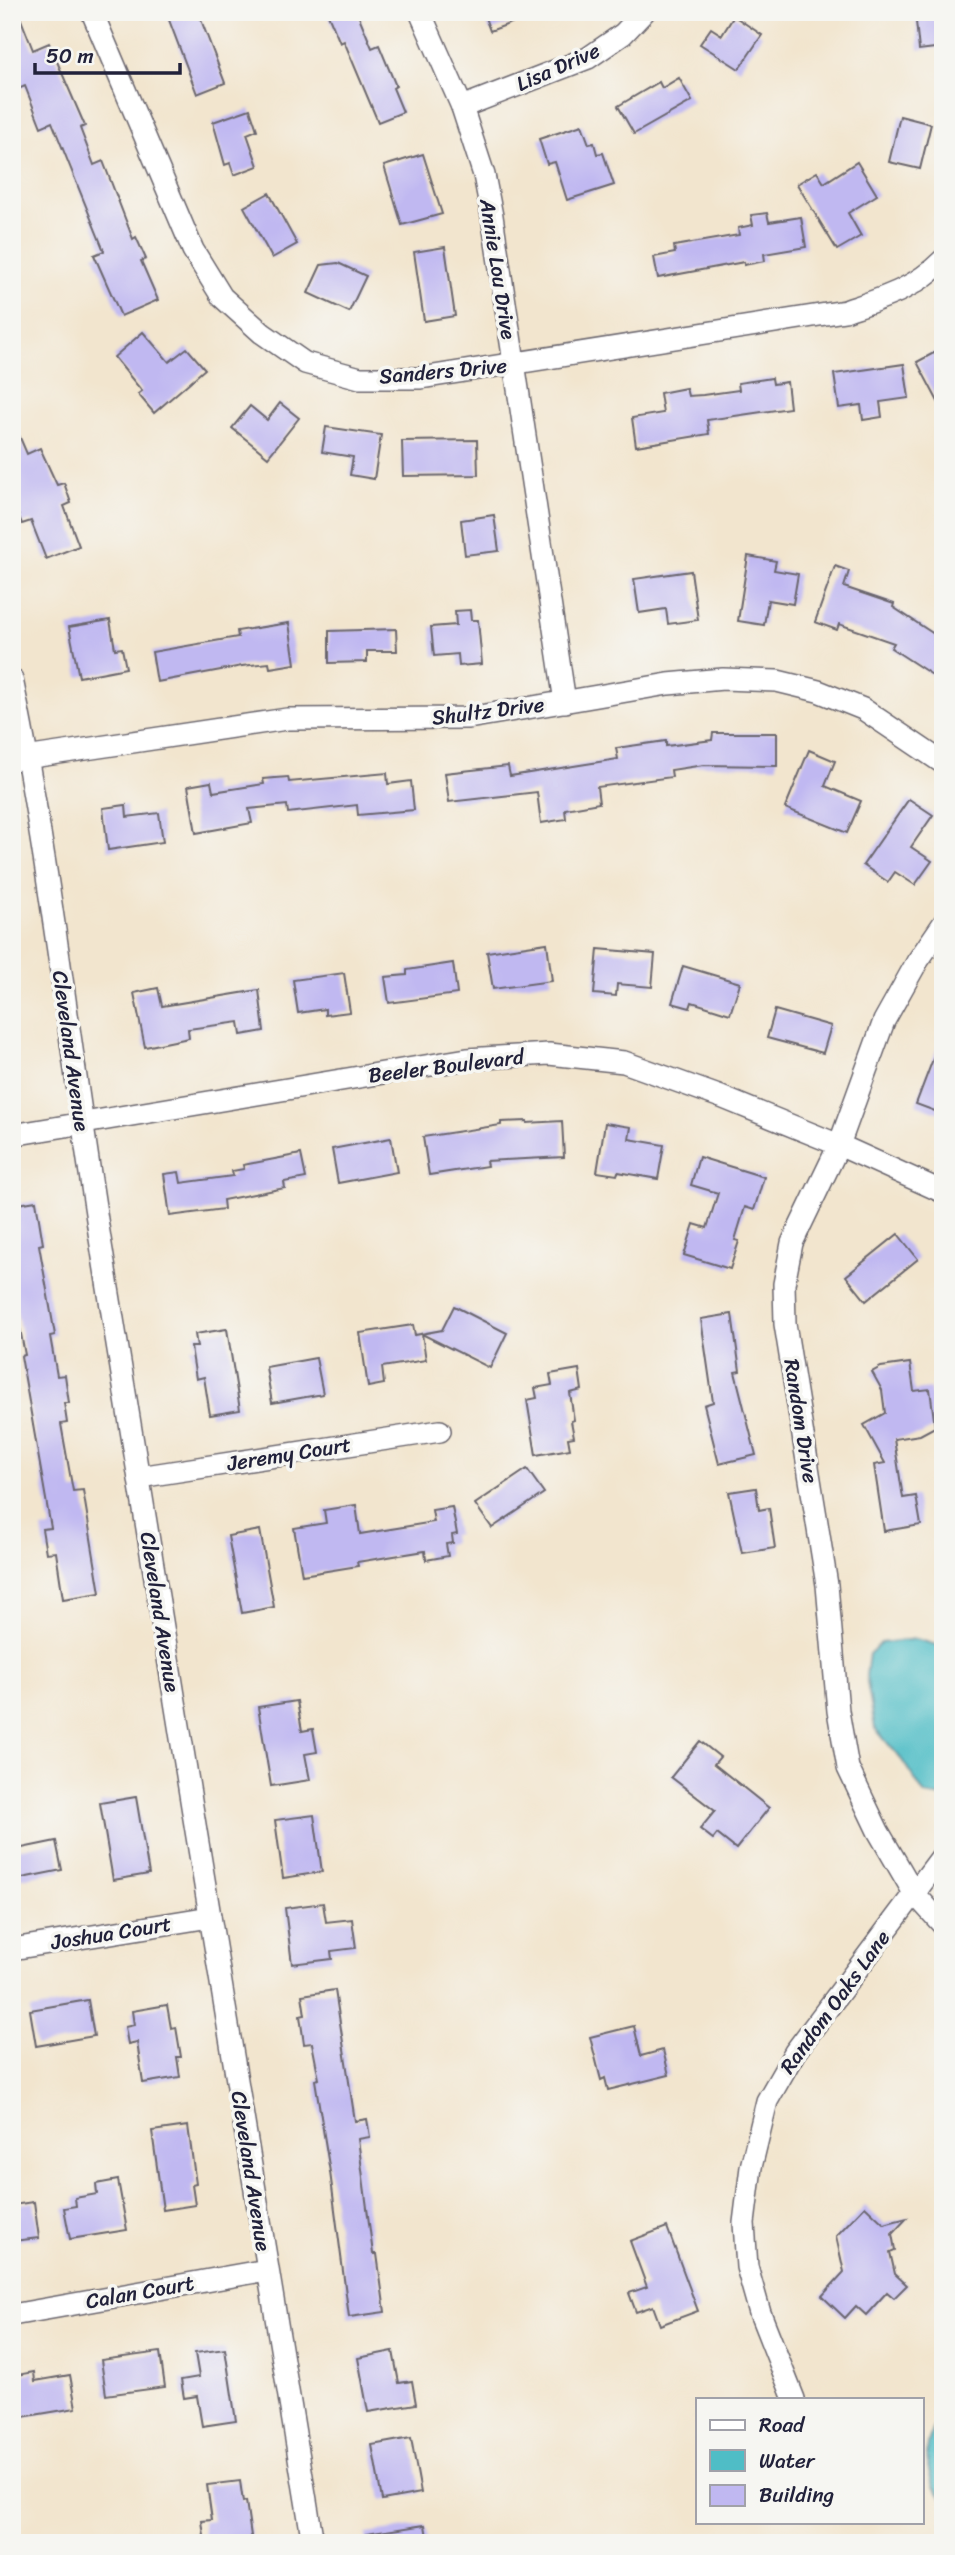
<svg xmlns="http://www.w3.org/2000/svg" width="955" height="2555" font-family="Sriracha,sans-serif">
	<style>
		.water { fill: #4fbdc6; stroke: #387080; stroke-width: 2 }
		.building { fill: #c0b8f1 }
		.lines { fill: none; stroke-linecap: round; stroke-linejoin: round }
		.minor-casing { stroke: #6b666e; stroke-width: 24 }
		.minor { stroke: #fff; stroke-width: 21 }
		.labels { text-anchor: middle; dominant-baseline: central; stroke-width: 7; stroke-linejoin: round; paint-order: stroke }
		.street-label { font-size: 21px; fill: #22223b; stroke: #f6f6f2 }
	</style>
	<rect width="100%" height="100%" fill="#f6f6f2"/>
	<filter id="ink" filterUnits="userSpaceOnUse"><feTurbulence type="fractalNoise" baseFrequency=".0143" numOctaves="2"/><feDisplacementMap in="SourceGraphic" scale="14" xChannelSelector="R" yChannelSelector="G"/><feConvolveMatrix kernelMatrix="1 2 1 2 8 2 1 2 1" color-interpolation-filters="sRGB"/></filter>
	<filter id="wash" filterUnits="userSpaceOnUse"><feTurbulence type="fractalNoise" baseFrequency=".00686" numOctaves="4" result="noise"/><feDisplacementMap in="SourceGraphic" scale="28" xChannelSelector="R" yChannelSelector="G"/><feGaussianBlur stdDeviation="1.57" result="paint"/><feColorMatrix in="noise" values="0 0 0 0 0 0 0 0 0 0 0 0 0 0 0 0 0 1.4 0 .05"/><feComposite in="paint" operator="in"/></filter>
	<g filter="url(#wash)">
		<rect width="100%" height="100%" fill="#f2e5ce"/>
		<g class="water">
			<path d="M916,1639L943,1647V1798L925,1795L902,1760L875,1728L866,1676L869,1654L881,1643Z"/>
			<path d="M943,2418V2499C925,2480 919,2435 943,2418Z"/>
		</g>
		<g id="blocks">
			<g class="building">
				<path d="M12,12H18L33,50L49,43L85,126L80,128L94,165L103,161L133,239L136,237L146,259L141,261L158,300L121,316L94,255L104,251L52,122L41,127L25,86L16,90L12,81Z"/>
				<path d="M166,12H198L225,83L197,94Z"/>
				<path d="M327,12H357L372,48L379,45L396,86L393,88L403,112L378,122L344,41L340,43Z"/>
				<path d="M483,12H536V14L490,31Z"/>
				<path d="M915,12H943V47L919,50Z"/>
				<path d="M734,16L762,35L739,69L700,44L711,28L722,35Z"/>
				<path d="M679,78L692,101L634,134L618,106L659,82L662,88Z"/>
				<path d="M250,109L257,130L247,134L258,166L234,175L230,163L225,165L213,122Z"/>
				<path d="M900,116L931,124L920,169L889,162Z"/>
				<path d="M582,125L589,144L594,143L597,154L603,153L614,185L567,200L555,162L547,164L539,139Z"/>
				<path d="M423,154L442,214L402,225L384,166Z"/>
				<path d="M857,162L877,195L848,213L861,236L837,250L797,184L817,172L824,183Z"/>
				<path d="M269,193L297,244L272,258L244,207Z"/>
				<path d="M767,213L769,222L801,217L806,247L764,254L765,261L744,265V262L658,278L654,257L675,253L674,246L739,235L738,228L753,225L751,215Z"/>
				<path d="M445,247L455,316L424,321L414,252Z"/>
				<path d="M338,263L366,276L349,312L308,293L321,265Z"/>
				<path d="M143,332L169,362L187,348L205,369L154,413L138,394L142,391L114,357Z"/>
				<path d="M943,348V411L917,362Z"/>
				<path d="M904,364L909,398L880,402L882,417L863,420L861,405L839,408L834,374Z"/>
				<path d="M772,378L773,384L787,382L790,408L707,420L709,434L636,446L632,418L663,413L660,393L686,388L688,396L703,395L739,390L738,383Z"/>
				<path d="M280,403L299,418L268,457L232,428L250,406L267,420Z"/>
				<path d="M12,419L27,454L40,448L57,485L64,483L71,503L64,506L79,546L46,559L31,521L22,524L12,500Z"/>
				<path d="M326,427L381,435L374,479L350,475L353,457L322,452Z"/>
				<path d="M477,440L478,475L403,476L402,441Z"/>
				<path d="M494,515L499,551L465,555L461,520Z"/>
				<path d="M748,556L776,561L774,570L798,574L793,604L768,600L764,625L738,621Z"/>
				<path d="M835,566L849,571L844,587L894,604L893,607L943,640V682L891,648L894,643L839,624L837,630L815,622Z"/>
				<path d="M691,571L698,620L668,624L666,609L639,613L634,579Z"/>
				<path d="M470,610L471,620H478L482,664L459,666L458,654L434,656L431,627L456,625L455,611Z"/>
				<path d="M110,620L115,649L122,648L126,668L79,677L69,627Z"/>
				<path d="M289,623L295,664L270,668L269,663L242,666L157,682L152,652L238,637L237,631Z"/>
				<path d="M396,629L397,651H367V662L329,663V631Z"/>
				<path d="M713,733H777V766L704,765L671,770L672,777L597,787L599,803L565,809L566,819L541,823L537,792L449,802L445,773L508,766L510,776L618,759L616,748L666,741V746L712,740Z"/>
				<path d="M809,750L835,761L825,786L861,801L847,833L785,808Z"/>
				<path d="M387,773L388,784L411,781L414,810L358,815L357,805L288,813L287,805L249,809L252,823L196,833L188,786L211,782L213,792L264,784L263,779L288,777L289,782Z"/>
				<path d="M909,799L933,815L911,847L932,861L915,885L895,872L888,882L863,865Z"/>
				<path d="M126,805L127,817L159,813L163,842L108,850L103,808Z"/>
				<path d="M547,943L552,981L493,989L487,952Z"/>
				<path d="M598,949L655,954L652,987L617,984L616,996L594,994Z"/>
				<path d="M453,963L457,994L389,1003L385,977L407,975V970Z"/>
				<path d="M683,966L740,983L730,1014L692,1002L690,1008L672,1003Z"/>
				<path d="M344,973L350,1012L325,1015V1009L298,1013L293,980Z"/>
				<path d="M158,988L162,1006L259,990L264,1031L241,1035L239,1022L188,1029L189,1038L145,1047L134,993Z"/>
				<path d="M775,1010L831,1026L823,1053L767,1038Z"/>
				<path d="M941,1038H943V1114L916,1104Z"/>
				<path d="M527,1121V1123L562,1121L564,1157L486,1161L487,1166L429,1175L423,1137L501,1125V1122Z"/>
				<path d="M605,1123L631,1127L629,1139L664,1145L658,1179L618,1172L617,1175L597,1172Z"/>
				<path d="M391,1138L397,1172L338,1183L332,1149Z"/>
				<path d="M301,1154L306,1178L284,1182L285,1188L223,1200L224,1209L170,1216L164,1174L179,1172L181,1183L233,1176L232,1171L244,1169L243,1165Z"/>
				<path d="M699,1157L764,1177L754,1210L745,1207L735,1240L739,1241L730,1269L684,1255L694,1224L707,1228L718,1193L691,1185Z"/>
				<path d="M36,1201L43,1244L39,1245L55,1335L50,1336L57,1376L65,1375L69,1403H64L67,1423L61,1424L73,1491L83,1490L100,1593L63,1599L56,1552L46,1553L42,1529L51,1528L21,1356L25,1355L12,1286V1205Z"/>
				<path d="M898,1234L918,1259L866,1301L846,1276Z"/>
				<path d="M454,1306L507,1333L490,1368L422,1334L426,1360L382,1367L384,1384L368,1387L360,1333L413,1325L415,1335L442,1330Z"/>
				<path d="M732,1314L740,1371L735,1372L756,1455L719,1464L704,1405L713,1402L701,1319Z"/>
				<path d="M227,1329L240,1410L210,1415L204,1377L196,1379L191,1347H197L195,1334Z"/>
				<path d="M316,1358L323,1394L272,1403L266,1367Z"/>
				<path d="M910,1363L914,1391L930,1389L935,1427L920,1435L894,1439L903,1498L916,1496L921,1525L884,1531L874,1465L885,1463L864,1425L885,1413L882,1390L872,1372L881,1367Z"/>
				<path d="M579,1369L582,1390L570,1393L574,1420L571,1421L574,1437L568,1438L570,1449L536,1455L527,1400L537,1398L535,1388L552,1385L550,1374Z"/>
				<path d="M527,1469L544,1493L492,1528L475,1504Z"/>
				<path d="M756,1488L759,1510L769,1508L775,1548L742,1553L729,1492Z"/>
				<path d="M356,1505L360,1534L434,1522L432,1510L452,1507L457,1534L452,1535L453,1543L446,1544L448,1556L426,1560L425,1551L357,1562L358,1566L302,1575L294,1528L326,1523L324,1510Z"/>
				<path d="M260,1530L274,1607L242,1613L228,1536Z"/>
				<path d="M297,1701L302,1731L313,1729L317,1752L305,1754L310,1780L271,1786L258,1707Z"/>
				<path d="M700,1741L720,1757L714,1764L769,1808L736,1849L717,1834L713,1839L700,1829L715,1811L671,1777Z"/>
				<path d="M136,1797L149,1874L113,1880L100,1803Z"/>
				<path d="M314,1815L322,1872L283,1878L275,1820Z"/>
				<path d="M56,1841L62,1870L12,1880V1850Z"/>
				<path d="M323,1903L326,1922L352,1919L356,1948L331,1951L332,1959L292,1964L285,1908Z"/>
				<path d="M335,1990L355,2121L367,2119L370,2137L358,2139L373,2254H377L385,2312L349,2317L330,2172L315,2080L319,2079L312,2043L304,2044L300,2016L305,2015L302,1995Z"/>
				<path d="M88,2000L94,2036L36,2046L30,2010Z"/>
				<path d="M167,2005L171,2028L176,2027L181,2057H177L180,2077L143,2083L137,2042L128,2044L125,2027L134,2025L132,2011Z"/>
				<path d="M634,2026L641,2056L663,2050L669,2075L608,2090L605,2078L601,2080L590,2037Z"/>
				<path d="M188,2126L196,2184L192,2185L195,2205L163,2210L152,2131Z"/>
				<path d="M118,2180L127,2230L70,2239L64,2208L76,2206L75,2198L97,2194L96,2184Z"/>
				<path d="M34,2202L39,2238L13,2241L12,2205Z"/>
				<path d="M865,2206L884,2224L907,2218L892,2234L895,2250L890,2252L895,2274L907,2285L894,2298L887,2292L866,2315L856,2306L845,2318L822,2296L844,2272L836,2236Z"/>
				<path d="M667,2227L698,2311L660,2325L653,2306L636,2312L629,2293L647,2287L630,2241Z"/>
				<path d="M225,2349L236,2421L202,2426L197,2396L184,2398L181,2380L199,2377L195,2353Z"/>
				<path d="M393,2351L399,2383L412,2381L416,2404L368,2412L358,2358Z"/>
				<path d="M160,2352L165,2387L106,2395L101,2360Z"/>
				<path d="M34,2372L35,2381L70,2375L76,2408L16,2418L12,2376Z"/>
				<path d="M411,2438L421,2493L382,2500L372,2445Z"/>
				<path d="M240,2481L243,2502L246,2501L252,2543H205L202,2521L212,2520L207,2485Z"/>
				<path d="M425,2525L428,2543H367L366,2534Z"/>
			</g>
		</g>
	</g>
	<g filter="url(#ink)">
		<use href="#blocks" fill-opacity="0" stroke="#6b666e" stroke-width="2"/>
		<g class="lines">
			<g class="minor-casing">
				<g id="minor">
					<path d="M92,12L193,250L222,297L262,333L305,363L360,378H421L845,311C883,298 913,290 943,260"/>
					<path d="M420,12L462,107L484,175L492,216L565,702"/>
					<path d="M462,107L588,58L623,34L644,12"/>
					<path d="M12,679C51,868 71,1061 102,1251C172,1682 241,2112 313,2543"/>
					<path d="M12,760L287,719L468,718L668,684L723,679L777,681L818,691L863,709L943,763"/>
					<path d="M943,924L917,962L884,1021L839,1145L792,1243L784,1284L785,1324L827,1585L838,1711L848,1768L878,1831L914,1893L943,1925"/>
					<path d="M12,1135L467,1059L549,1054L624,1062L721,1097L839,1145L943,1192"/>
					<path d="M139,1477L440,1431"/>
					<path d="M12,1949L210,1917"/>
					<path d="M12,2315L267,2270"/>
					<path d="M794,2399L760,2313L747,2267L744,2223L751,2167L767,2101L795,2052L943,1855"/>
				</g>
			</g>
			<use href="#minor" class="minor"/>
		</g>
	</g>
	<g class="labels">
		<g class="street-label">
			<text transform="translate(558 67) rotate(-24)">Lisa Drive</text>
			<text transform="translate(498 269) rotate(81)">Annie Lou Drive</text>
			<text transform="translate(443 371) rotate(-5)">Sanders Drive</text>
			<text transform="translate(488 711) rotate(-7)">Shultz Drive</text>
			<text transform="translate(71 1051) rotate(82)">Cleveland Avenue</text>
			<text transform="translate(446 1066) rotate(-7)">Beeler Boulevard</text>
			<text transform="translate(801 1421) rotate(81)">Random Drive</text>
			<text transform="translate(289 1454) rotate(-9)">Jeremy Court</text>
			<text transform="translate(160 1612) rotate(81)">Cleveland Avenue</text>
			<text transform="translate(111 1933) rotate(-9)">Joshua Court</text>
			<text transform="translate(835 2002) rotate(-54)">Random Oaks Lane</text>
			<text transform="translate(251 2171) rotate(81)">Cleveland Avenue</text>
			<text transform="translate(140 2292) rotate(-10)">Calan Court</text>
		</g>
	</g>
	<rect width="955" height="2555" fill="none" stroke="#f6f6f2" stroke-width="42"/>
	<rect x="696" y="2398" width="228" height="126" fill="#f6f6f2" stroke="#a1a1a9" stroke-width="2"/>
	<rect x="710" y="2420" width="35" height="10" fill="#ffffff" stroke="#a1a1a9" stroke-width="2"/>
	<text x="759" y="2432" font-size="21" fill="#22223b">Road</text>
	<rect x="710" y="2450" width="35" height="21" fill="#4fbdc6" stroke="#a1a1a9" stroke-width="2"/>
	<text x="759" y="2468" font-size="21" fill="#22223b">Water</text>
	<rect x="710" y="2485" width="35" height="21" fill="#c0b8f1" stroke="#a1a1a9" stroke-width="2"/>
	<text x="759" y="2502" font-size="21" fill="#22223b">Building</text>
	<path d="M35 63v10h145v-10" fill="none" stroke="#22223b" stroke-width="3.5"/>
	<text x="46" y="63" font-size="21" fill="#22223b" stroke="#f6f6f2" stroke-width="5" paint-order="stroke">50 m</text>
</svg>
